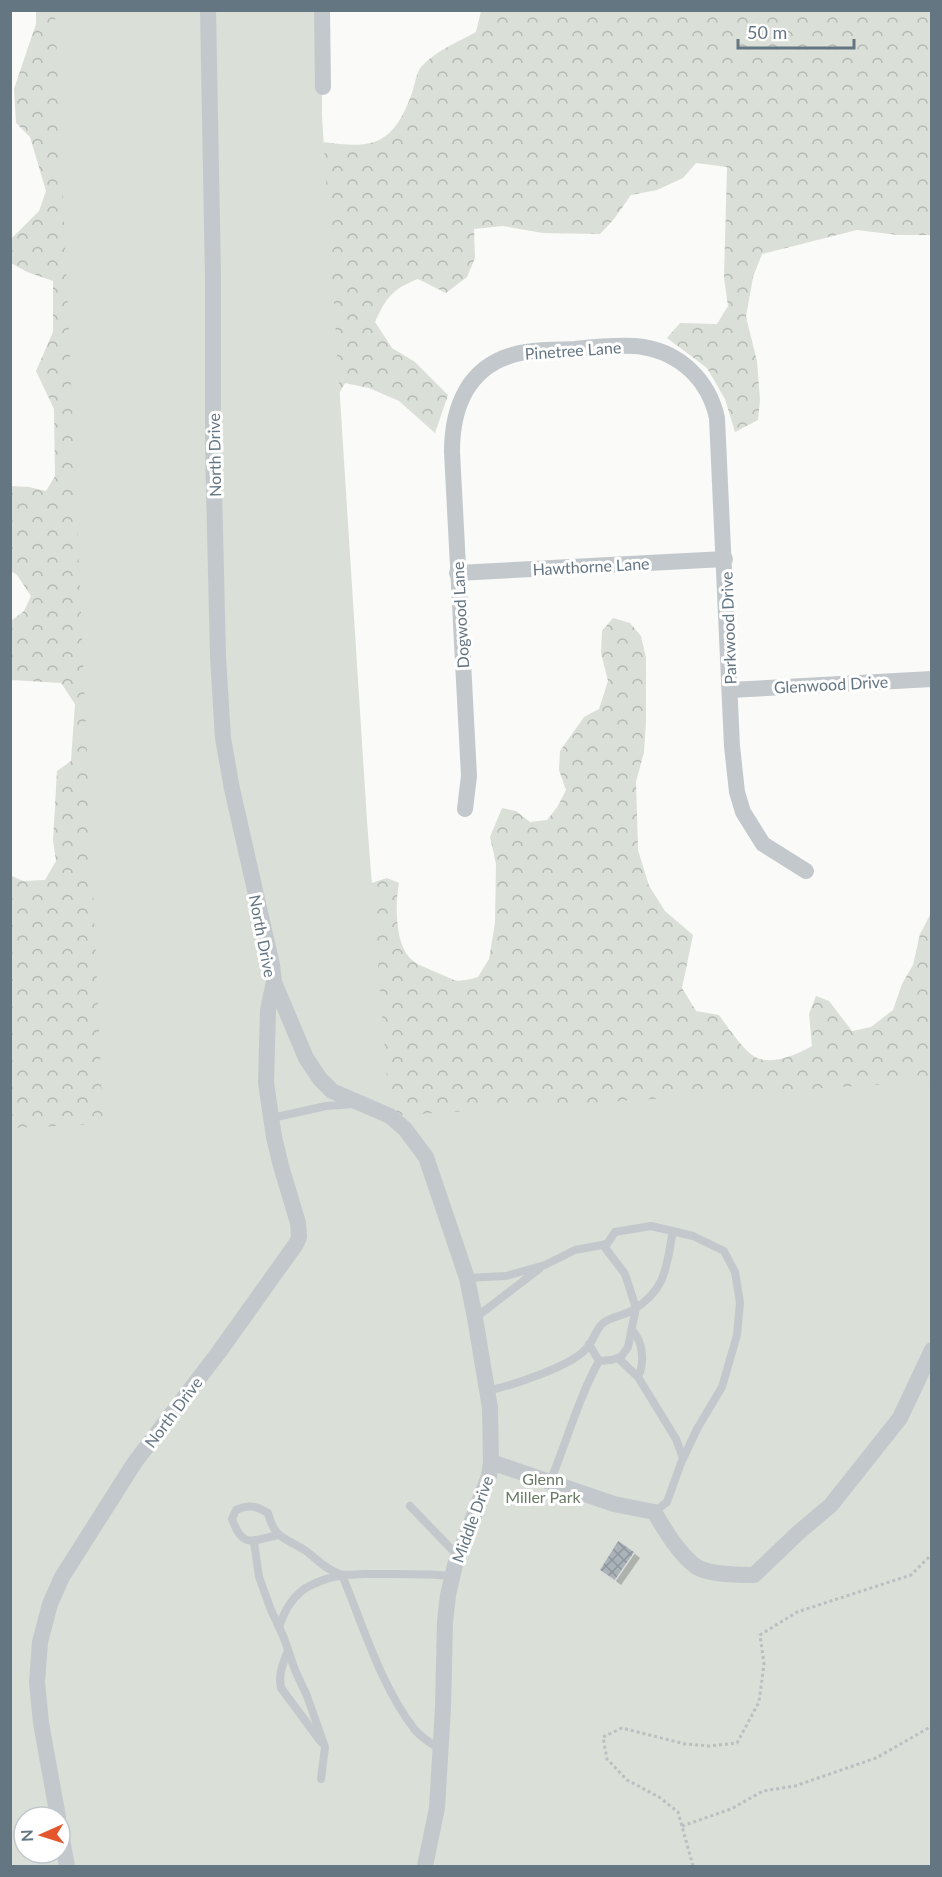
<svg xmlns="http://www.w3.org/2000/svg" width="942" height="1877" font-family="Lato,sans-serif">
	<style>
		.forest { fill: url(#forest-crowns) }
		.park { fill: #dadfd7; fill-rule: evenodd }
		.shadow { fill: #0003 }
		.building { fill: url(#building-cross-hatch); stroke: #dcdcda; stroke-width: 1.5 }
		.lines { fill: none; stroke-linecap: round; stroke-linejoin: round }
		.path { stroke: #bbbfc2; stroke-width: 3; stroke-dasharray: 3 3; stroke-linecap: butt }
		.service { stroke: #c3c8cc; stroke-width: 8 }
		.minor { stroke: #c3c8cc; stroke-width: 16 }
		.labels { text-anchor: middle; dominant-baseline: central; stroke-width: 6; stroke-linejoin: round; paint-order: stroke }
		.street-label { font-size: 16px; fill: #657683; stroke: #fff }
		.park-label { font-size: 16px; fill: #687a64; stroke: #fff }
	</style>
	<defs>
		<pattern id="forest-crowns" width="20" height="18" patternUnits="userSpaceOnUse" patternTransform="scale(1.5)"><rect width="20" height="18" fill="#dadfd7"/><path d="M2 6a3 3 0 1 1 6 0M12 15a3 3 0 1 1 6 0" fill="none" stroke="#b4b9b4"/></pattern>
		<pattern id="building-cross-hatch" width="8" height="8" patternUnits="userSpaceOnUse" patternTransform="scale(1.5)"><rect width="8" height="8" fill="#aab3b9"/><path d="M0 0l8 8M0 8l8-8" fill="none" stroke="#8e969c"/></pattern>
	</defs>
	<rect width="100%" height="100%" fill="#fafaf8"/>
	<g class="forest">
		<path d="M36,11H60L211,665L10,1731V875L23,881L45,880L56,861L53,841L57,771L71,761L75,704L61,683L11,680V621L24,611L31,596L17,575L11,571L10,486L29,487L46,491L55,476L54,409L36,371L53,332V281L27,272L11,263L10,240L39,211L46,191L30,137L16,123L14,89L36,24Z"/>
		<path d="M481,11H931V235H898L857,230L762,254L753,277L746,317L757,361L760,400L758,420L735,432L725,399L707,368L667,338L680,323L717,324L728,306L724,278L727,167L696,163L683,178L657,190L631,195L614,219L600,234L543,233L503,226L474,229L475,258L467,277L446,293L418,279C392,289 386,298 375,322L392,348L415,362L448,395L435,433L399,401L369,388L345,383L332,406L359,887L387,878L399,883C395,903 395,941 409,957C417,966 428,968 438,973C459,982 455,983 478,977L489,959L495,923L496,864L490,837L502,808L516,811L530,822L547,820L558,806L566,790L559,770L560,751L584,717L599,709L608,681L601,653L602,631L613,618L630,623L641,636L646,658V722L644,752L636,782L638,850L649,886L665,911L693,935L682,988L696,1011L719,1015C727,1026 745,1053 757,1058C774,1065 798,1054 812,1046L809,1014L816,996L829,1001L852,1031L871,1027L893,1010L902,984L913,965L920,934L931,913V1268L51,1640L324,142C375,150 394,143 412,93C415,85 416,73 421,67C435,51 458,42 476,32Z"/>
	</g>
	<path class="park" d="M55,11H322V116L367,821L390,1116L931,1081V1866H11L10,1128L103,1124ZM24,1817H60V1853H24Z"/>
	<path class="shadow" d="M634,1553L640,1558L621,1585L601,1570Z"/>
	<path class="building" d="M618,1540L635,1552L615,1581L599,1570Z"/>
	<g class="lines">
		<g class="path">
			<path d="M682,1826L731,1809L763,1791L795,1786L876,1758L932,1726"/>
			<path d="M693,1866L678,1812L659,1797L627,1780L607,1759L603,1737L622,1728L685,1744L709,1746L737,1743L759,1702L764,1664L760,1635L797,1612L911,1575L932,1554"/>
		</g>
		<g class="service">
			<path d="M272,1118L326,1106L354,1104"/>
			<path d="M467,1278L506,1276L545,1265L575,1250L607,1244L615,1232L651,1226L693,1236L724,1251L735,1272L740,1303L737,1335L722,1387L697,1429L681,1463L667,1502L654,1512"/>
			<path d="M475,1318L539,1269"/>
			<path d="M632,1330C643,1341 645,1363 638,1377"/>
			<path d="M618,1358L638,1377L676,1439L683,1458"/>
			<path d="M599,1361L611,1360L621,1357L628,1347L636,1308L625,1274L603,1245"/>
			<path d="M487,1391C510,1386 569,1367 585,1350C593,1343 595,1330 603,1323C613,1316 623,1316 633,1310C667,1289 666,1267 673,1231"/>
			<path d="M550,1482C567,1441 578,1399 599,1361L589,1344"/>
			<path d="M410,1506L458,1556"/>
			<path d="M278,1535C253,1540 243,1550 232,1519L236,1510C249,1504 256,1506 268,1513C275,1540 285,1537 306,1551C317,1559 326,1570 340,1574C347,1576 356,1574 364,1574C393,1574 423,1573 453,1576"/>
			<path d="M254,1542L259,1577L271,1610L284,1638L295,1670L307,1696L325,1747L321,1779"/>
			<path d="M279,1627C290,1593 308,1582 342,1575C363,1625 381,1687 415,1730C422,1738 432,1744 441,1750"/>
			<path d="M288,1650C283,1664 278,1674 281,1688L321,1742"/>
		</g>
		<g class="minor">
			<path d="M322,10L323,87"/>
			<path d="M457,573L725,559"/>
			<path d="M730,690L932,679"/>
			<path d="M465,809L469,776L452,452C452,407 468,366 516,354C534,349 556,350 575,349C594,347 624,344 643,347C681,353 709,381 717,418L732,746L737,792L743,812L763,844L806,871"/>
			<path d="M274,982L306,1058L320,1079L332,1091L390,1116L405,1129L426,1157L467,1278L475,1318L490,1408L491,1462L489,1476L455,1565L448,1595L445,1622L443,1708L437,1808L425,1866"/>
			<path d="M491,1462L614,1504L654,1512C665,1530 677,1551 694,1565C706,1575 739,1575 754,1575L798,1533L831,1505L900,1418L932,1350"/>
			<path d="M58,1817L41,1723L37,1682L40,1642L50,1604L62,1577L135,1462L219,1352L296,1244L299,1237L298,1223L281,1166L274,1137L266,1083L268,1010L274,982L272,965L232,789L223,738L218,657L213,446V277L208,10"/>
			<path d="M60,1829L67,1866"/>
		</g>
	</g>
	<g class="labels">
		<g class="street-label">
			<text transform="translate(573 350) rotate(-4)">Pinetree Lane</text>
			<text transform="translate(214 455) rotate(-91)">North Drive</text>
			<text transform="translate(591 566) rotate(-3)">Hawthorne Lane</text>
			<text transform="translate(460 615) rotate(-93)">Dogwood Lane</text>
			<text transform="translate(728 628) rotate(-92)">Parkwood Drive</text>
			<text transform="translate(831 684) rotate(-3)">Glenwood Drive</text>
			<text transform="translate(263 936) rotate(79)">North Drive</text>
			<text transform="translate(173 1412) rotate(-53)">North Drive</text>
			<text transform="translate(472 1519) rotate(-70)">Middle Drive</text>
		</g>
		<g class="park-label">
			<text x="543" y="1478">Glenn<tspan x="543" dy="18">Miller Park</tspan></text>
		</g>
	</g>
	<rect width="942" height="1877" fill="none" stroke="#657683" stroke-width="24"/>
	<g transform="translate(42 1835) rotate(267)"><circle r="28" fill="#ffffff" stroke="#c1c8cd" stroke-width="1.5"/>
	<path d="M0-4.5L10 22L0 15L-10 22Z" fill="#e4572e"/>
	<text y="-9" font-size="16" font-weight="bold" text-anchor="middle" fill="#657683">N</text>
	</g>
	<path d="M738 39v9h116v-9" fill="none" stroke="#657683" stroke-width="3"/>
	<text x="747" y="39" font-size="18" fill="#657683" stroke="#ffffff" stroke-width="4.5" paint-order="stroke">50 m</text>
</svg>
